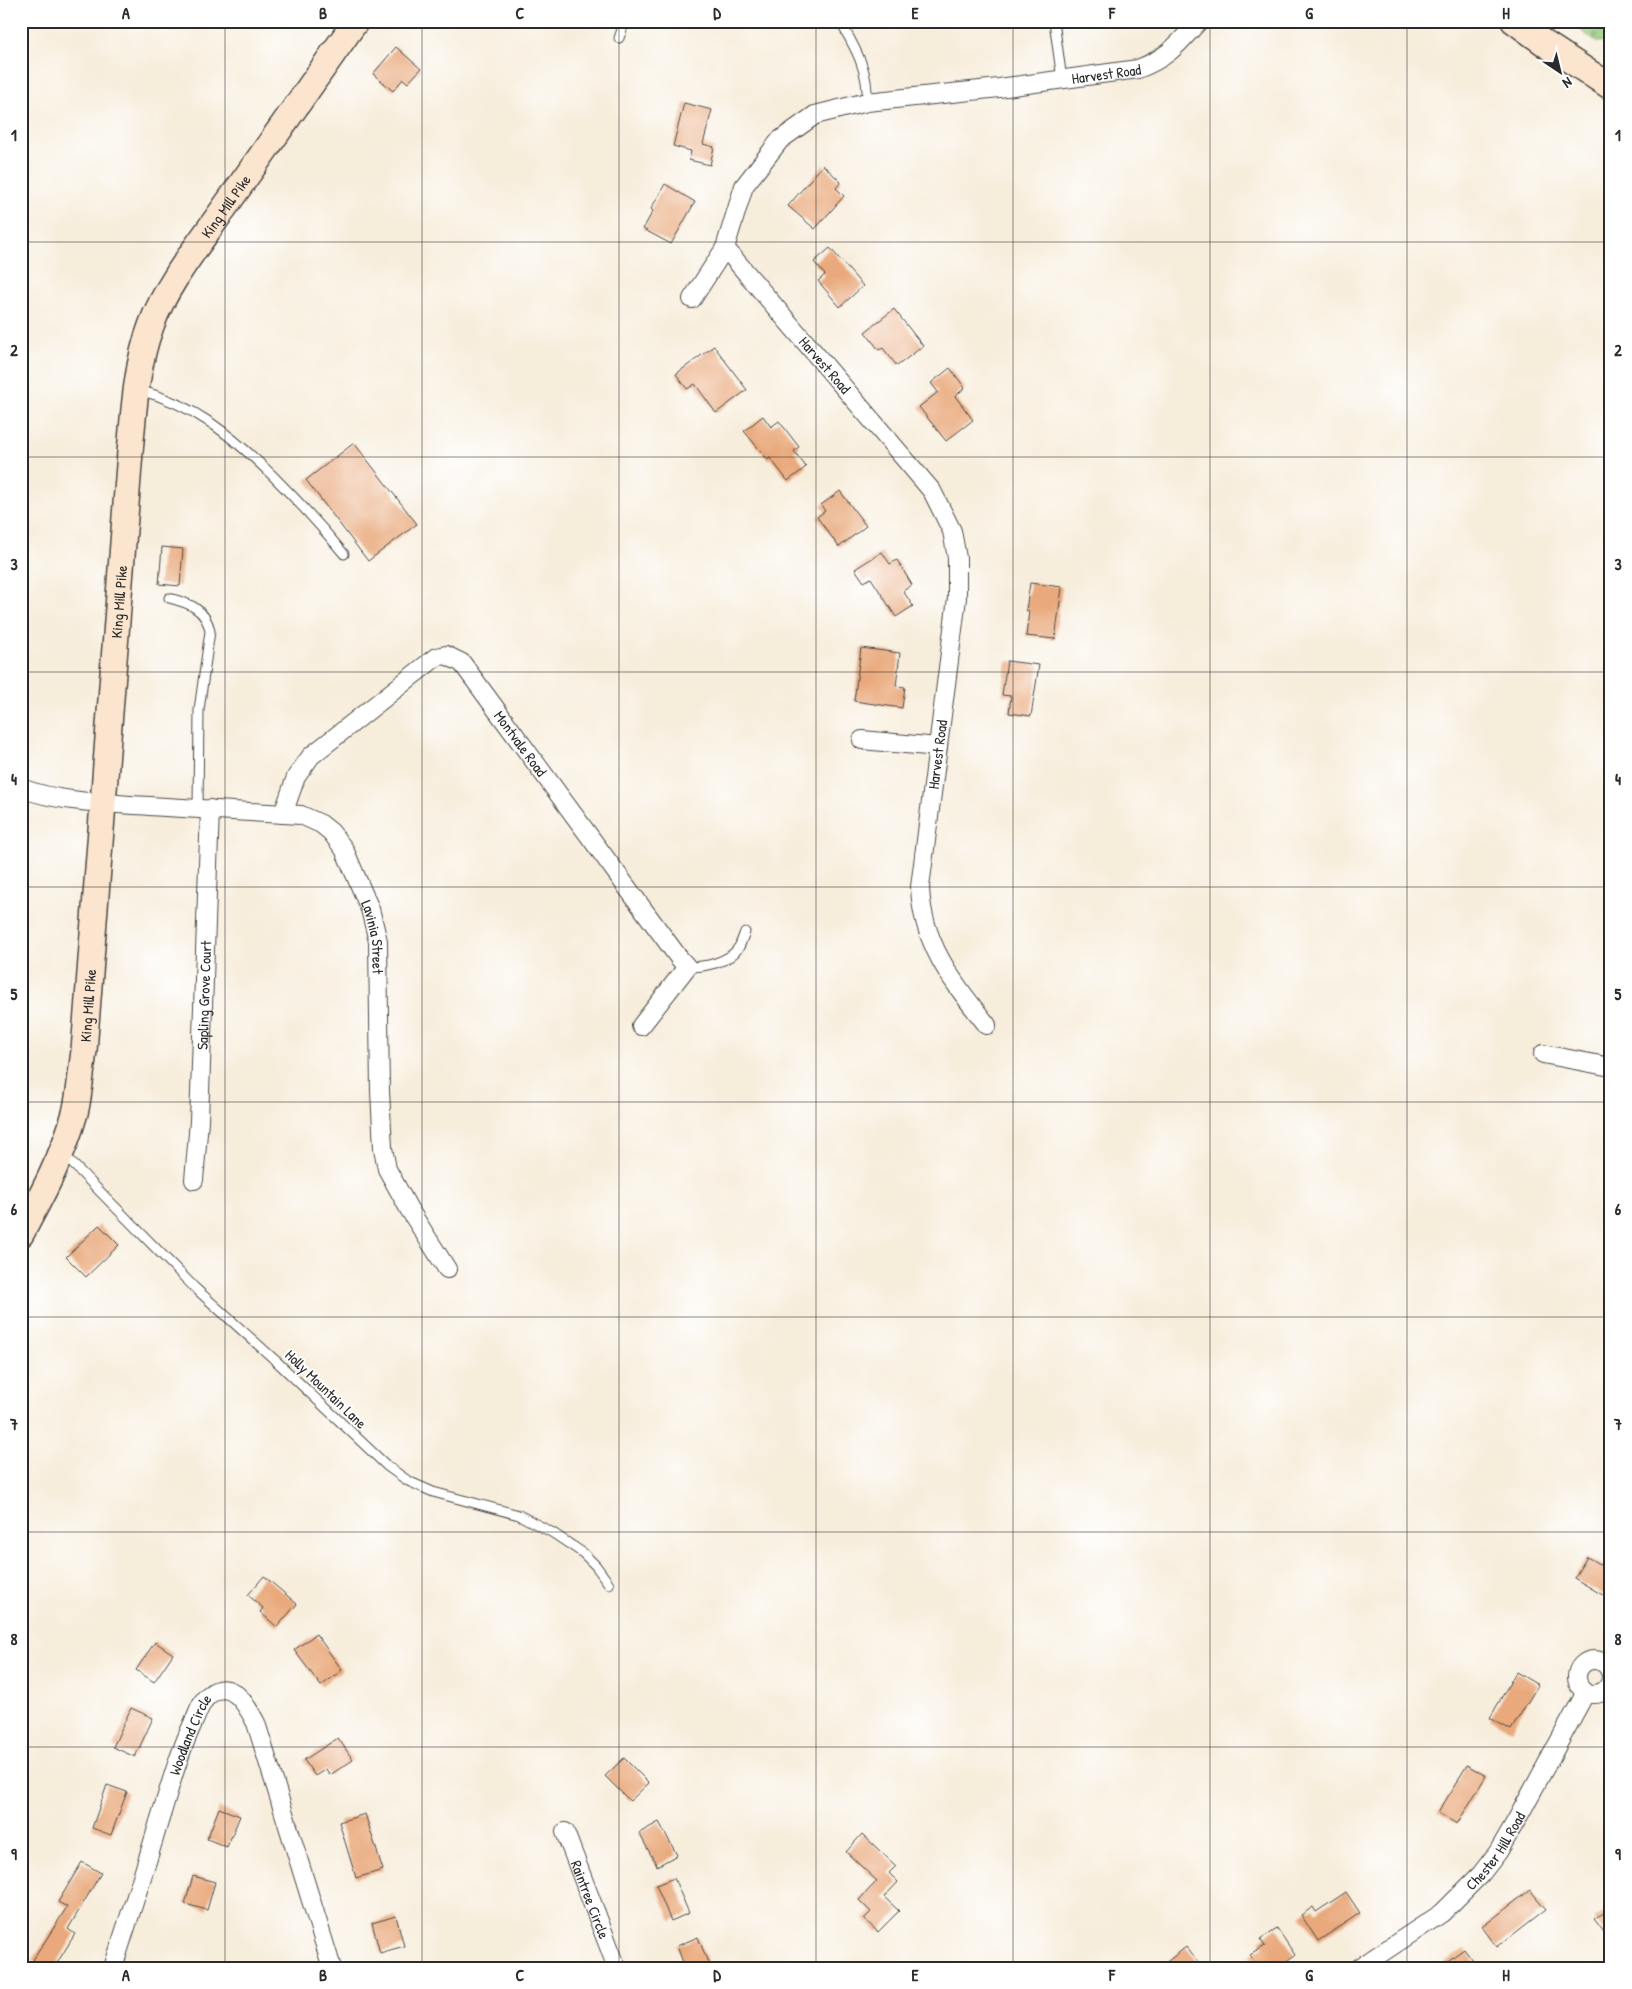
<svg xmlns="http://www.w3.org/2000/svg" width="1632" height="1989" font-family="'Patrick Hand',sans-serif">
	<style>
		.cemetery { fill: url(#cemetery-stones); stroke: #627d56 }
		.building { fill: #e9a97c }
		.lines { fill: none; stroke-linecap: round; stroke-linejoin: round }
		.lane-casing { stroke: #4a4845; stroke-width: 11 }
		.street-casing { stroke: #4a4845; stroke-width: 20 }
		.secondary-casing { stroke: #4a4845; stroke-width: 28 }
		.lane { stroke: #fff; stroke-width: 9 }
		.street { stroke: #fff; stroke-width: 18 }
		.secondary { stroke: #fbe5cf; stroke-width: 25 }
		.grid { fill: none; stroke: #2b2b2b; stroke-width: 1; stroke-opacity: 0.55 }
		.labels { text-anchor: middle; dominant-baseline: central; stroke-width: 4; stroke-linejoin: round; paint-order: stroke }
		.street-label { font-size: 15px; fill: #2b2b2b; stroke: #fff }
		.neatline { fill: none; stroke: #2b2b2b; stroke-width: 2 }
		.grid-label { font-size: 16px; text-anchor: middle; font-weight: bold; fill: #2b2b2b }
	</style>
	<defs>
		<pattern id="cemetery-stones" width="16" height="16" patternUnits="userSpaceOnUse" patternTransform="scale(1.25)"><rect width="16" height="16" fill="#9acf80"/><path d="M2 7V4a2 2 0 0 1 4 0v3zM10 15v-3a2 2 0 0 1 4 0v3z" fill="#85b26f"/></pattern>
	</defs>
	<rect width="100%" height="100%" fill="#fff"/>
	<filter id="ink" filterUnits="userSpaceOnUse"><feTurbulence type="fractalNoise" baseFrequency=".02" numOctaves="2"/><feDisplacementMap in="SourceGraphic" scale="10" xChannelSelector="R" yChannelSelector="G"/><feConvolveMatrix kernelMatrix="1 2 1 2 8 2 1 2 1" color-interpolation-filters="sRGB"/></filter>
	<filter id="wash" filterUnits="userSpaceOnUse"><feTurbulence type="fractalNoise" baseFrequency=".0096" numOctaves="4" result="noise"/><feDisplacementMap in="SourceGraphic" scale="20" xChannelSelector="R" yChannelSelector="G"/><feGaussianBlur stdDeviation="1.12" result="paint"/><feColorMatrix in="noise" values="0 0 0 0 0 0 0 0 0 0 0 0 0 0 0 0 0 1.4 0 .05"/><feComposite in="paint" operator="in"/></filter>
	<g filter="url(#wash)">
		<rect width="100%" height="100%" fill="#f7eddb"/>
		<path class="cemetery" d="M1569,21H1611V41L1596,42Z"/>
		<g id="blocks">
			<g class="building">
				<path d="M396,47L421,69L408,83L403,79L393,91L373,74Z"/>
				<path d="M684,103L712,110L703,144L714,147L710,165L689,160L691,151L673,146Z"/>
				<path d="M823,165L841,182L836,188L844,196L815,229L788,206Z"/>
				<path d="M665,184L695,202L671,244L643,229L653,211L651,209Z"/>
				<path d="M830,248L863,286L840,307L818,281L825,275L814,262Z"/>
				<path d="M894,309L923,346L897,366L883,348L879,350L865,332Z"/>
				<path d="M714,346L747,390L716,413L695,384L687,389L676,374Z"/>
				<path d="M950,368L965,388L955,396L973,420L946,441L919,407L938,392L931,383Z"/>
				<path d="M763,416L771,427L779,421L799,447L794,451L806,467L788,481L770,458L768,460L744,431Z"/>
				<path d="M354,443L417,524L368,561L306,480Z"/>
				<path d="M840,491L866,526L839,547L817,517L825,511L821,505Z"/>
				<path d="M162,547L183,549L180,586L159,584Z"/>
				<path d="M882,552L890,564L897,560L912,585L903,591L913,606L896,617L871,578L864,582L855,569Z"/>
				<path d="M1030,583L1062,587L1055,639L1026,636L1029,611L1026,610Z"/>
				<path d="M861,648L900,653L896,686L905,687L902,708L854,701Z"/>
				<path d="M1007,661L1039,665L1031,716L1009,713L1011,696L1002,695Z"/>
				<path d="M99,1225L119,1245L86,1277L66,1257Z"/>
				<path d="M1587,1557L1611,1571V1600L1574,1578Z"/>
				<path d="M264,1576L297,1604L277,1627L260,1612L263,1608L248,1595Z"/>
				<path d="M316,1634L342,1670L321,1686L294,1650Z"/>
				<path d="M155,1642L173,1654L154,1682L136,1670Z"/>
				<path d="M1516,1672L1538,1685L1511,1730L1490,1718Z"/>
				<path d="M131,1708L153,1718L135,1757L113,1747Z"/>
				<path d="M338,1738L353,1760L330,1775L326,1769L315,1776L304,1760Z"/>
				<path d="M624,1758L649,1783L630,1801L605,1776Z"/>
				<path d="M1467,1765L1486,1776L1457,1824L1438,1813Z"/>
				<path d="M107,1785L127,1792L111,1835L92,1828Z"/>
				<path d="M219,1808L240,1816L227,1847L207,1839Z"/>
				<path d="M365,1814L383,1870L356,1878L339,1822Z"/>
				<path d="M659,1822L677,1855L657,1866L639,1833Z"/>
				<path d="M862,1834L896,1866L889,1873L898,1882L884,1897L899,1911L878,1932L864,1919L871,1912L859,1900L877,1881L846,1852Z"/>
				<path d="M82,1862L101,1873L68,1929L75,1934L54,1968H45L33,1960L67,1907L58,1902Z"/>
				<path d="M193,1876L215,1882L207,1910L185,1904Z"/>
				<path d="M674,1878L689,1913L671,1921L656,1885Z"/>
				<path d="M1530,1890L1546,1909L1497,1947L1482,1927Z"/>
				<path d="M1346,1892L1360,1913L1318,1941L1301,1915L1313,1907L1316,1912Z"/>
				<path d="M1611,1907V1941L1594,1919Z"/>
				<path d="M396,1916L404,1946L380,1953L372,1923Z"/>
				<path d="M1277,1928L1295,1955L1276,1968H1258L1250,1955L1265,1946L1260,1939Z"/>
				<path d="M698,1937L710,1968H685L677,1946Z"/>
				<path d="M1186,1947L1203,1968H1159Z"/>
				<path d="M1464,1949L1478,1968H1438Z"/>
			</g>
		</g>
	</g>
	<g filter="url(#ink)">
		<use href="#blocks" fill-opacity="0" stroke="#4a4845" stroke-width="1"/>
		<g class="lines">
			<g class="lane-casing">
				<g id="lane">
					<path d="M840,21C855,48 869,70 867,102"/>
					<path d="M1054,21L1062,80"/>
					<path d="M619,38L625,21"/>
					<path d="M139,390C195,405 231,435 272,475C297,500 321,526 344,554"/>
					<path d="M169,598C189,603 206,609 210,631L199,710L198,809"/>
					<path d="M687,967C704,967 729,963 739,947C741,943 743,937 745,932"/>
					<path d="M63,1154L194,1287L275,1360L387,1466L408,1481L433,1492L519,1515L553,1533L583,1553L596,1566L609,1584"/>
				</g>
			</g>
			<g class="street-casing">
				<g id="street">
					<path d="M692,299L725,248"/>
					<path d="M862,740L938,747"/>
					<path id="s1" d="M21,788C61,803 107,803 149,806C200,809 250,812 301,815L321,824L331,832L344,849L370,909L378,941L380,1091L383,1148L387,1169L409,1209L447,1269"/>
					<path id="s2" d="M283,814L296,777L311,756L436,657L446,655L462,663L679,958L687,967L641,1026"/>
					<path id="s3" d="M987,1025C953,982 922,944 920,887L957,598V558L952,531L932,491L725,248L744,186L780,140L815,115L867,102L999,88L1138,69C1169,57 1177,45 1199,21"/>
					<path d="M1543,1054L1611,1067"/>
					<path id="s4" d="M194,1180L199,1121L210,809"/>
					<circle cx="1594" cy="1677" r="17"/>
					<path id="s5" d="M565,1832L617,1968"/>
					<path id="s6" d="M113,1968C128,1920 144,1873 158,1825C169,1790 178,1755 194,1721C198,1712 201,1701 209,1695C232,1677 247,1706 256,1723L332,1968"/>
					<path id="s7" d="M1359,1968L1442,1913L1481,1874L1498,1852L1516,1821L1586,1692"/>
				</g>
			</g>
			<g class="secondary-casing">
				<g id="secondary">
					<path d="M1514,21L1547,45L1611,87"/>
					<path id="s8" d="M21,1234C42,1195 63,1156 75,1113C80,1093 81,1071 84,1051L130,452C134,410 136,366 151,326C166,284 202,240 227,204C270,143 313,83 356,21"/>
				</g>
			</g>
			<use href="#lane" class="lane"/>
			<use href="#street" class="street"/>
			<use href="#secondary" class="secondary"/>
		</g>
	</g>
	<path class="grid" d="M225,21V1968M422,21V1968M619,21V1968M816,21V1968M1013,21V1968M1210,21V1968M1407,21V1968M21,242H1611M21,457H1611M21,672H1611M21,887H1611M21,1102H1611M21,1317H1611M21,1532H1611M21,1747H1611"/>
	<g class="labels">
		<g class="street-label">
			<text stroke="none"><textPath href="#s3" startOffset="1340">Harvest Road</textPath></text>
			<text stroke="none"><textPath href="#s8" startOffset="1066">King Mill Pike</textPath></text>
			<text transform="translate(825 365) rotate(49)">Harvest Road</text>
			<text stroke="none"><textPath href="#s8" startOffset="646">King Mill Pike</textPath></text>
			<text stroke="none"><textPath href="#s2" startOffset="352">Montvale Road</textPath></text>
			<text stroke="none"><textPath href="#s3" startOffset="290">Harvest Road</textPath></text>
			<text stroke="none"><textPath href="#s1" startOffset="432">Lavinia Street</textPath></text>
			<text stroke="none"><textPath href="#s4" startOffset="185">Sapling Grove Court</textPath></text>
			<text stroke="none"><textPath href="#s8" startOffset="241">King Mill Pike</textPath></text>
			<text transform="translate(326 1389) rotate(44)">Holly Mountain Lane</text>
			<text stroke="none"><textPath href="#s6" startOffset="246">Woodland Circle</textPath></text>
			<text stroke="none"><textPath href="#s7" startOffset="182">Chester Hill Road</textPath></text>
			<text stroke="none"><textPath href="#s5" startOffset="72">Raintree Circle</textPath></text>
		</g>
	</g>
	<rect width="1632" height="1989" fill="none" stroke="#fff" stroke-width="55"/>
	<g transform="translate(1560 72) rotate(145)" stroke="#ffffff" stroke-width="4" paint-order="stroke">
	<path d="M0-4L9 19L0 12L-9 19Z" fill="#2b2b2b"/>
	<text y="-8" font-size="14" font-weight="bold" text-anchor="middle" fill="#2b2b2b">N</text>
	</g>
	<rect x="28" y="28" width="1576" height="1934" class="neatline"/>
	<g class="grid-label">
		<text x="126" y="19">A</text>
		<text x="323" y="19">B</text>
		<text x="520" y="19">C</text>
		<text x="717" y="19">D</text>
		<text x="915" y="19">E</text>
		<text x="1112" y="19">F</text>
		<text x="1309" y="19">G</text>
		<text x="1506" y="19">H</text>
		<text x="14" y="141">1</text>
		<text x="1618" y="141">1</text>
		<text x="14" y="356">2</text>
		<text x="1618" y="356">2</text>
		<text x="14" y="570">3</text>
		<text x="1618" y="570">3</text>
		<text x="14" y="785">4</text>
		<text x="1618" y="785">4</text>
		<text x="14" y="1000">5</text>
		<text x="1618" y="1000">5</text>
		<text x="14" y="1215">6</text>
		<text x="1618" y="1215">6</text>
		<text x="14" y="1430">7</text>
		<text x="1618" y="1430">7</text>
		<text x="14" y="1645">8</text>
		<text x="1618" y="1645">8</text>
		<text x="14" y="1860">9</text>
		<text x="1618" y="1860">9</text>
		<text x="126" y="1981">A</text>
		<text x="323" y="1981">B</text>
		<text x="520" y="1981">C</text>
		<text x="717" y="1981">D</text>
		<text x="915" y="1981">E</text>
		<text x="1112" y="1981">F</text>
		<text x="1309" y="1981">G</text>
		<text x="1506" y="1981">H</text>
	</g>
</svg>
